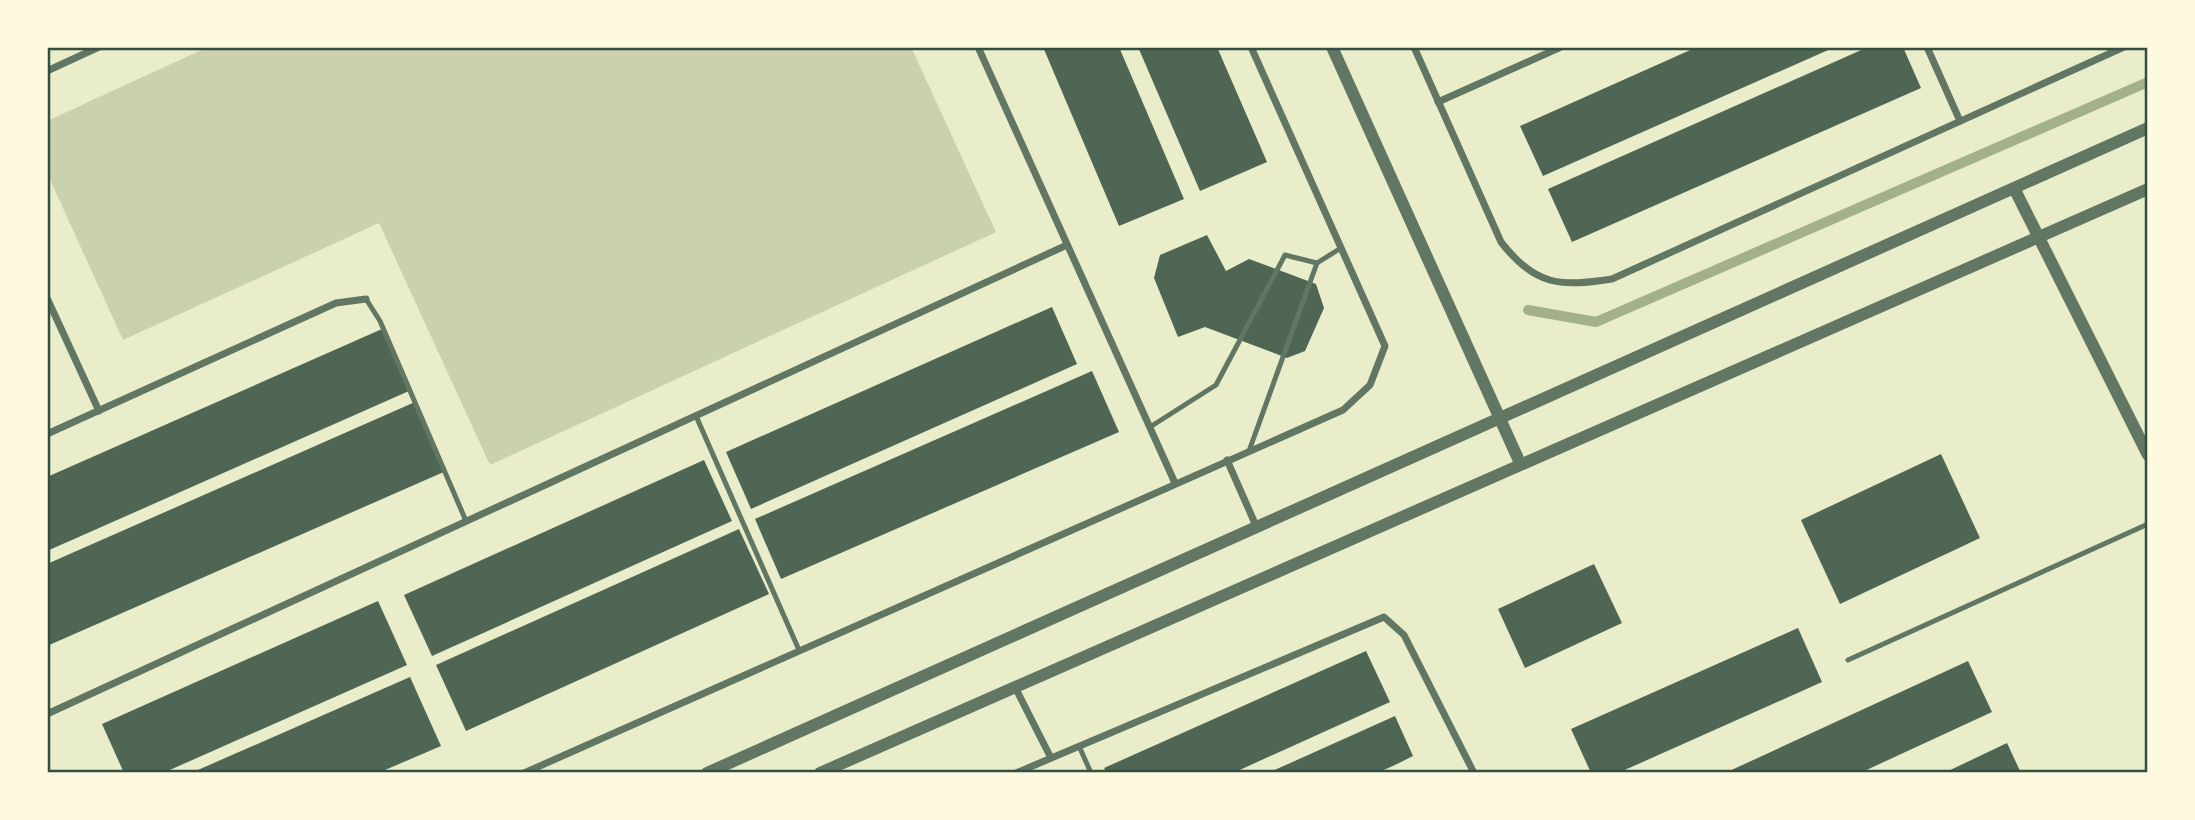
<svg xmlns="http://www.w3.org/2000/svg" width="2195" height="820" font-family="Signika,sans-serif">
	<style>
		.green { fill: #cad2ad }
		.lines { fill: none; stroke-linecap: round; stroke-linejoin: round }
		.stream { stroke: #a3b18a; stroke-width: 10 }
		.building { fill: #4f6655 }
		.service { stroke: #617663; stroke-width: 5 }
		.minor { stroke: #617663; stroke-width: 7 }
		.tertiary { stroke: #617663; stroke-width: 12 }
		.neatline { fill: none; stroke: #344e41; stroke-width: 2.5 }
	</style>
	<rect width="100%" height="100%" fill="#e9edc9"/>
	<path class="green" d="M208,47H911L996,232L490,465L379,223L123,340L47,173V121Z"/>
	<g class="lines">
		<path class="stream" d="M1528,310L1596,322L2148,82"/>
	</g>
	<g class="building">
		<path d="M1043,47H1119L1184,199L1119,226Z"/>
		<path d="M1138,47H1217L1267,162L1200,191Z"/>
		<path d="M1697,47H1835L1543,176L1520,126Z"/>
		<path d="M1868,47H1903L1921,88L1572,242L1548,189Z"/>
		<path d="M1207,235L1226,271L1249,259L1316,284L1324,308L1305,351L1287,358L1205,327L1178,337L1154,278L1160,255Z"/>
		<path d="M1052,307L1077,364L751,509L726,452Z"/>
		<path d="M382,329L409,391L47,551V477Z"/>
		<path d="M1092,371L1119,432L781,579L755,519Z"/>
		<path d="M415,402L446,471L47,646V564Z"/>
		<path d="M1941,454L1980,538L1840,604L1801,520Z"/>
		<path d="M704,460L732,521L432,656L404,595Z"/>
		<path d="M739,529L769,594L466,731L436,665Z"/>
		<path d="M1594,564L1622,623L1525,668L1498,609Z"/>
		<path d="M378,601L407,665L163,773H124L102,724Z"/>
		<path d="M1798,628L1822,682L1618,773H1591L1571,729Z"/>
		<path d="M1366,651L1390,702L1233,773H1107L1104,768Z"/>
		<path d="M1968,661L1992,712L1860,773H1725Z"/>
		<path d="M410,677L441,746L385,770L191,773Z"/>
		<path d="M1395,716L1413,756L1395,765L1377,773H1268Z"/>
		<path d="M2007,743L2021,773H1944Z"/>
	</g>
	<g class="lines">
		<g class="service">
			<path d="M1317,263L1341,248"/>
			<path d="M366,299L380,321L466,521"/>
			<path d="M696,416L799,650"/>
			<path d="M1150,427L1216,385L1285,255L1317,263L1249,451"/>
			<path d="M1848,660L2148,524"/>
			<path d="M1079,746L1091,773"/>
		</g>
		<g class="minor">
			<path d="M978,47L1175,483"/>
			<path d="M1414,47L1501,242C1535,286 1560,287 1612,279L2124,47"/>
			<path d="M1927,47L1960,121"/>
			<path d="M47,71L99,47"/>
			<path d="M1438,102L1561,47"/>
			<path d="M47,298L99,411"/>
			<path d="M47,434L336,303L366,299"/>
			<path d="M1227,460L1257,528"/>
			<path d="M1015,687L1051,758"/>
			<path d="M47,714L1067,245"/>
			<path d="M524,773L1343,410L1370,385L1385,346L1251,47"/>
			<path d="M1016,773L1384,617L1404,635L1474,773"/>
		</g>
		<g class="tertiary">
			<path d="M1332,47L1520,463"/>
			<path d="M2014,188L2148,455"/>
			<path d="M707,773L2148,128"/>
			<path d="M820,773L2148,189"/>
		</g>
	</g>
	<rect width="2195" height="820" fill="none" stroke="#fefae0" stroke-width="98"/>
	<rect x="49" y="49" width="2097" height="722" class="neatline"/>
</svg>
